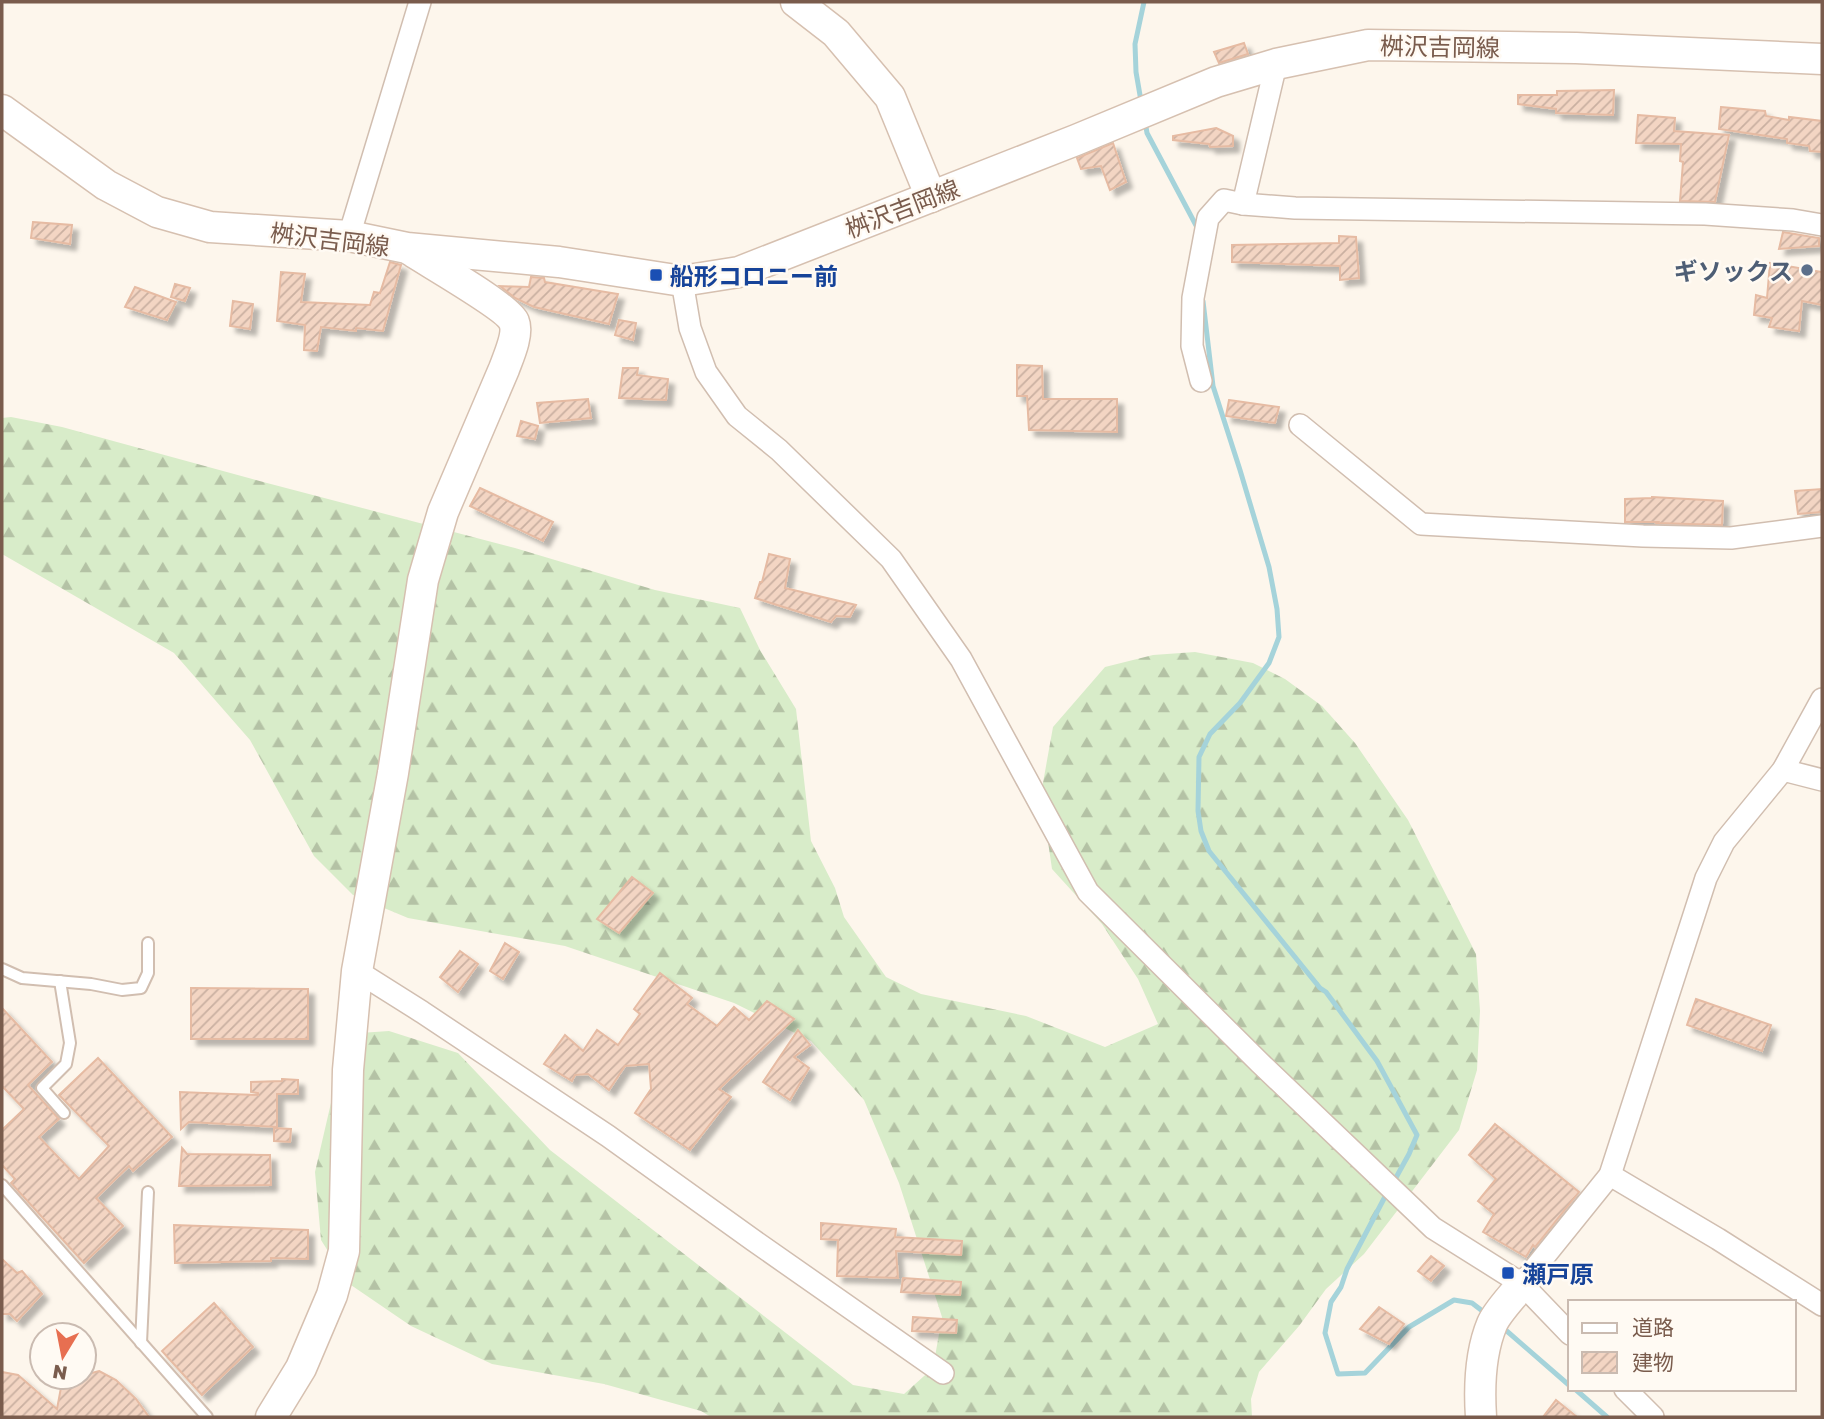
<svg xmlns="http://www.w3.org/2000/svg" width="1824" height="1419" font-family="'Golos Text','Noto Sans JP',sans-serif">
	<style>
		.forest { fill: url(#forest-firs) }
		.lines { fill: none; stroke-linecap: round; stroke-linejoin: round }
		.stream { stroke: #a5d3da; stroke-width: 5 }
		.building { fill: url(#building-hatch); stroke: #e6bba3; stroke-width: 2; filter: url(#shadow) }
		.lane-casing { stroke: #d1beb0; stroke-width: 14 }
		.street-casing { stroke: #d1beb0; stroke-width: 24 }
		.secondary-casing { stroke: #d6c0b0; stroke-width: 33 }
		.lane { stroke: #fff; stroke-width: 10 }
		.street { stroke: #fff; stroke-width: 21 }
		.secondary { stroke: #fff; stroke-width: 30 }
		.service-dot { fill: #5c6f8a; stroke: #fffaf3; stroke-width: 2.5 }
		.transit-dot { fill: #1a4fb4; stroke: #fffaf3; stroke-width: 2.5 }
		.labels { text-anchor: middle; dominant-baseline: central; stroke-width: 5; stroke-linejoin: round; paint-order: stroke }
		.street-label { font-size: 24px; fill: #7a5c4d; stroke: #fffaf3 }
		.service-label { font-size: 24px; font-weight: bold; fill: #4e5e75; stroke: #fffaf3; text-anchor: end }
		.transit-label { font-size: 24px; font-weight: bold; fill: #164399; stroke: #fffaf3; text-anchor: start }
	</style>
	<defs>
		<pattern id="forest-firs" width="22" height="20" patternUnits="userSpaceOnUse" patternTransform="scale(1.75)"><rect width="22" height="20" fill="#d8ecc9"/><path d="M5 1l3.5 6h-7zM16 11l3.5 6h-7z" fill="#b4c2a5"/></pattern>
		<pattern id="building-hatch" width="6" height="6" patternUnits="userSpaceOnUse" patternTransform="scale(1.75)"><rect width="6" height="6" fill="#f3d5c3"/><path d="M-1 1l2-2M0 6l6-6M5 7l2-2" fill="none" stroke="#cab0a1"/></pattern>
		<filter id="shadow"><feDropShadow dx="6" dy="6" stdDeviation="2" flood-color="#0004"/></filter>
	</defs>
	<rect width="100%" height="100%" fill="#fdf6ec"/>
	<path class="forest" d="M11,417L62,427L267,483L515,548L655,590L740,608L760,650L796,709L811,841L835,888L844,917L886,977L921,994L1026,1016L1105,1047L1158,1024L1138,979L1102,924L1052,869L1041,794L1053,727L1105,667L1153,655L1195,652L1253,663L1285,679L1322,706L1355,743L1408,820L1476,954L1480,1011L1477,1070L1459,1130L1364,1254L1326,1289L1299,1326L1259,1372L1251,1399L1252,1417H711L701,1411L604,1384L492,1364L411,1326L348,1283L321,1240L315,1172L343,1051L360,1033L389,1031L458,1053L550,1150L853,1385L904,1394L933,1368L942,1317L899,1183L864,1100L811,1041L734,1003L565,946L408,918L353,895L314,856L250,740L174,653L2,554V418Z"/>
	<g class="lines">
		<g class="stream">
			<path d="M1141,101L1136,72L1135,44L1144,2"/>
			<path d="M1145,121L1147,133L1199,231"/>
			<path d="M1203,301L1213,386L1240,470L1269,567L1277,609L1279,637L1269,663L1240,703L1210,734L1199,757L1198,811L1201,831L1209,851L1320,988L1326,992L1377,1061L1417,1135L1409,1154L1393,1183"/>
			<path d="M1388,1191L1347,1269L1341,1287L1331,1302L1325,1333L1338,1374L1365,1373L1409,1327L1454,1300L1472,1303L1485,1313"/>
			<path d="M1501,1326L1570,1386"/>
			<path d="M1575,1389L1607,1417"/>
		</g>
	</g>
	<g class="building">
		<path d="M1244,43L1248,54L1219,63L1214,52Z"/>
		<path d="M1614,90L1613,115L1556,113V109L1518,104V95H1557V91Z"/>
		<path d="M1721,107L1765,111L1766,116L1789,120V117L1822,121V152L1810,151L1809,146L1787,143V139L1719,129Z"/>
		<path d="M1638,115L1675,118L1674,131L1729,135L1715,202L1680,201L1683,162L1680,161L1681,144L1636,143Z"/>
		<path d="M1216,128L1233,136V146L1210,147L1209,144L1173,140V136Z"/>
		<path d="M1113,143L1126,182L1110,190L1101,166L1081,169L1077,158Z"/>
		<path d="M33,222L72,225L70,244L31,238Z"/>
		<path d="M1783,232L1819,238V246L1779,249Z"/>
		<path d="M1339,236L1356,237L1359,278L1340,280V266L1232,262V245L1339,243Z"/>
		<path d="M390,262L401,265L383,331L356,328V331L321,327L317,351L304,350L305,325L277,321L281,272L305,274L301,302L370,305L374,292L380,293Z"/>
		<path d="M1770,263L1822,272V305L1802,301L1799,331L1769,327L1772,318L1754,315L1756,295L1767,298Z"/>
		<path d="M531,277L544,278L545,282L618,294L609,324L534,307L515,298L500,286L529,287Z"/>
		<path d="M175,284L190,288L185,301L171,297Z"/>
		<path d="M135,287L176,302L167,320L125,307Z"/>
		<path d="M233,301L253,304L250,329L230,326Z"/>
		<path d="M619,320L636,323L633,340L615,335Z"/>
		<path d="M1017,365L1042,366L1043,399H1117V432L1029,430L1027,396H1017Z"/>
		<path d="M623,368H638L637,375L668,379L666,400L619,398Z"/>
		<path d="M588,399L591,418L540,423L537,403Z"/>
		<path d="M1229,400L1279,407L1275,423L1226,416Z"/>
		<path d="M521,421L538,426L535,439L517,436Z"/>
		<path d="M480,488L553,522L543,541L470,506Z"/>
		<path d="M1822,489V512L1798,514L1795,491Z"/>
		<path d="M1652,497L1723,501L1722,525L1657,523L1658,522H1625V499L1652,498Z"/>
		<path d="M769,554L790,559L785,588L856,605L850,617L836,616L831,622L755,598L760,582H762Z"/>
		<path d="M632,877L653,893L619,933L597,919Z"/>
		<path d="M505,943L519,952L503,979L490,971Z"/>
		<path d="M460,951L478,964L458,992L440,977Z"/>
		<path d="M660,973L692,998L687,1004L717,1026L734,1007L749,1020L767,1001L794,1019L719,1089L731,1097L690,1150L635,1113L651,1089L649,1064L625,1066L609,1090L588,1074L575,1075L572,1081L544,1064L565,1035L583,1051L597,1030L618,1045L640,1014L634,1009Z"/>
		<path d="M191,988L308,989V1039H191Z"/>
		<path d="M1696,999L1771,1025L1762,1051L1687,1025Z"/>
		<path d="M2,1008L52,1062L28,1085L59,1119L39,1137L79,1179L109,1146L59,1095L98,1058L172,1137L133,1171L129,1166L96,1198L123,1226L84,1263L11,1183L15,1179L2,1165V1130L24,1109L2,1086Z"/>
		<path d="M798,1030L810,1045L794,1057L809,1068L790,1100L763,1082Z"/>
		<path d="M282,1079L298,1080V1094H277V1127L189,1122L181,1129L180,1092L258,1095V1093L251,1092V1082L282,1081Z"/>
		<path d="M1495,1124L1579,1192L1535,1247L1533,1245L1526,1257L1483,1232L1494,1214L1478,1201L1496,1179L1469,1155Z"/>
		<path d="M274,1128L291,1129L290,1142L274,1141Z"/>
		<path d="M182,1148L187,1154L270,1155L271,1185L179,1186Z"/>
		<path d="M821,1223L896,1229L895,1237L962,1241L961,1255L896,1251L898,1278L837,1276L838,1240L821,1239Z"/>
		<path d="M174,1225L308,1230V1259L271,1258V1261L175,1263Z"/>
		<path d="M1431,1256L1444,1266L1431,1281L1418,1271Z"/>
		<path d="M2,1259L17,1273L22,1271L42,1294L17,1321L10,1314H2Z"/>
		<path d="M903,1278L961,1282L960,1295L901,1292Z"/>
		<path d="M214,1303L253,1347L202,1395L162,1351Z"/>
		<path d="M1379,1307L1404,1324L1389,1344L1360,1329Z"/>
		<path d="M913,1317L957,1320L956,1333L912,1331Z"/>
		<path d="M99,1371L116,1380L136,1399L149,1417H2V1372L18,1375L57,1409L62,1382L70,1377H84V1375Z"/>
		<path d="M1556,1400L1577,1417H1543Z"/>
	</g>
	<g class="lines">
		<g class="lane-casing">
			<g id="lane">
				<path d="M2,969L22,978L91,984L122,990L141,988L148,973V943"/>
				<path d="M60,981L70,1043L66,1064L42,1088L64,1113"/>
				<path d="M2,1185L207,1417"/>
				<path d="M141,1343L148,1192"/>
			</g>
		</g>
		<g class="street-casing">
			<g id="street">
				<path d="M1276,64L1243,204L1295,208L1705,214L1793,220L1822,225"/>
				<path d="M349,236L420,2"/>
				<path d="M682,281L690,328L706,372L737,416L779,450L891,559L961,659L1088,892L1260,1063L1433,1228L1522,1284L1570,1334"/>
				<path d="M1201,381L1192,346L1193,298L1208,218L1224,200L1243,204"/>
				<path d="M1300,425L1421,524L1643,536L1731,538L1822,526"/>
				<path d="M1783,770L1822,780"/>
				<path d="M357,971L422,1012L608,1136L753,1240L943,1373"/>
				<path d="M1610,1175L1718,1239L1822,1305"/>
				<path d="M1522,1284L1610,1175L1706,878L1724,842L1783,770L1822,699"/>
				<path d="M1625,1389L1653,1417"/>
			</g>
		</g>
		<g class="secondary-casing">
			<g id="secondary">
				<path d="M796,2L836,33L890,97L931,197"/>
				<path d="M2,110L106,185L157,212L210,227L349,236L407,248L559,262L682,281L739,272L1076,140L1216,82L1276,64L1368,45L1576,48L1822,59"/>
				<path d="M271,1417L301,1368L332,1295L344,1251L348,1070L357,971L393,773L423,580L443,512L504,369C508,358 519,334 514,322C508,307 430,263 412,251"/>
				<path d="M1481,1417C1479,1387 1480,1353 1492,1324C1497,1312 1513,1296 1522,1284"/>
			</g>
		</g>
		<use href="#lane" class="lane"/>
		<use href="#street" class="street"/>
		<use href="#secondary" class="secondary"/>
	</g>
	<circle class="service-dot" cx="1807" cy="270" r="7"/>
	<g class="transit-dot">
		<rect x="649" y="268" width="14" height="14" rx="3.5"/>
		<rect x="1501" y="1266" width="14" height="14" rx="3.5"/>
	</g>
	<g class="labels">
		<g class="street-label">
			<text transform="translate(1440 46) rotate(1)">桝沢吉岡線</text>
			<text transform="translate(902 208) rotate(-21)">桝沢吉岡線</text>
			<text transform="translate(330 239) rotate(7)">桝沢吉岡線</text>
		</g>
		<g class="service-label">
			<text x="1793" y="270">ギソックス</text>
		</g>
		<g class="transit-label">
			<text x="670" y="275">船形コロニー前</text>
			<text x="1522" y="1273">瀬戸原</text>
		</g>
	</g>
	<rect width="1824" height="1419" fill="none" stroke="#7a5c4d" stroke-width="7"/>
	<rect x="1568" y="1300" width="228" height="91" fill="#fffaf3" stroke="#cabbb1" stroke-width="2"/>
	<rect x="1582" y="1323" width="35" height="10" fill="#ffffff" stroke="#cabbb1" stroke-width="2"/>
	<text x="1632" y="1335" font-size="21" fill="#7a5c4d">道路</text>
	<rect x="1582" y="1352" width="35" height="21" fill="url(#building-hatch)" stroke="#cabbb1" stroke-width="2"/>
	<text x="1632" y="1370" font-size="21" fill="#7a5c4d">建物</text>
	<g transform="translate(63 1356) rotate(190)"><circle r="33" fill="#fffaf3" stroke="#cabbb1" stroke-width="2"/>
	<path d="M0-5L12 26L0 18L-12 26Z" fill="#e76f51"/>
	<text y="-10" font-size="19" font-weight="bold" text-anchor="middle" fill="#7a5c4d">N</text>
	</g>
</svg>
